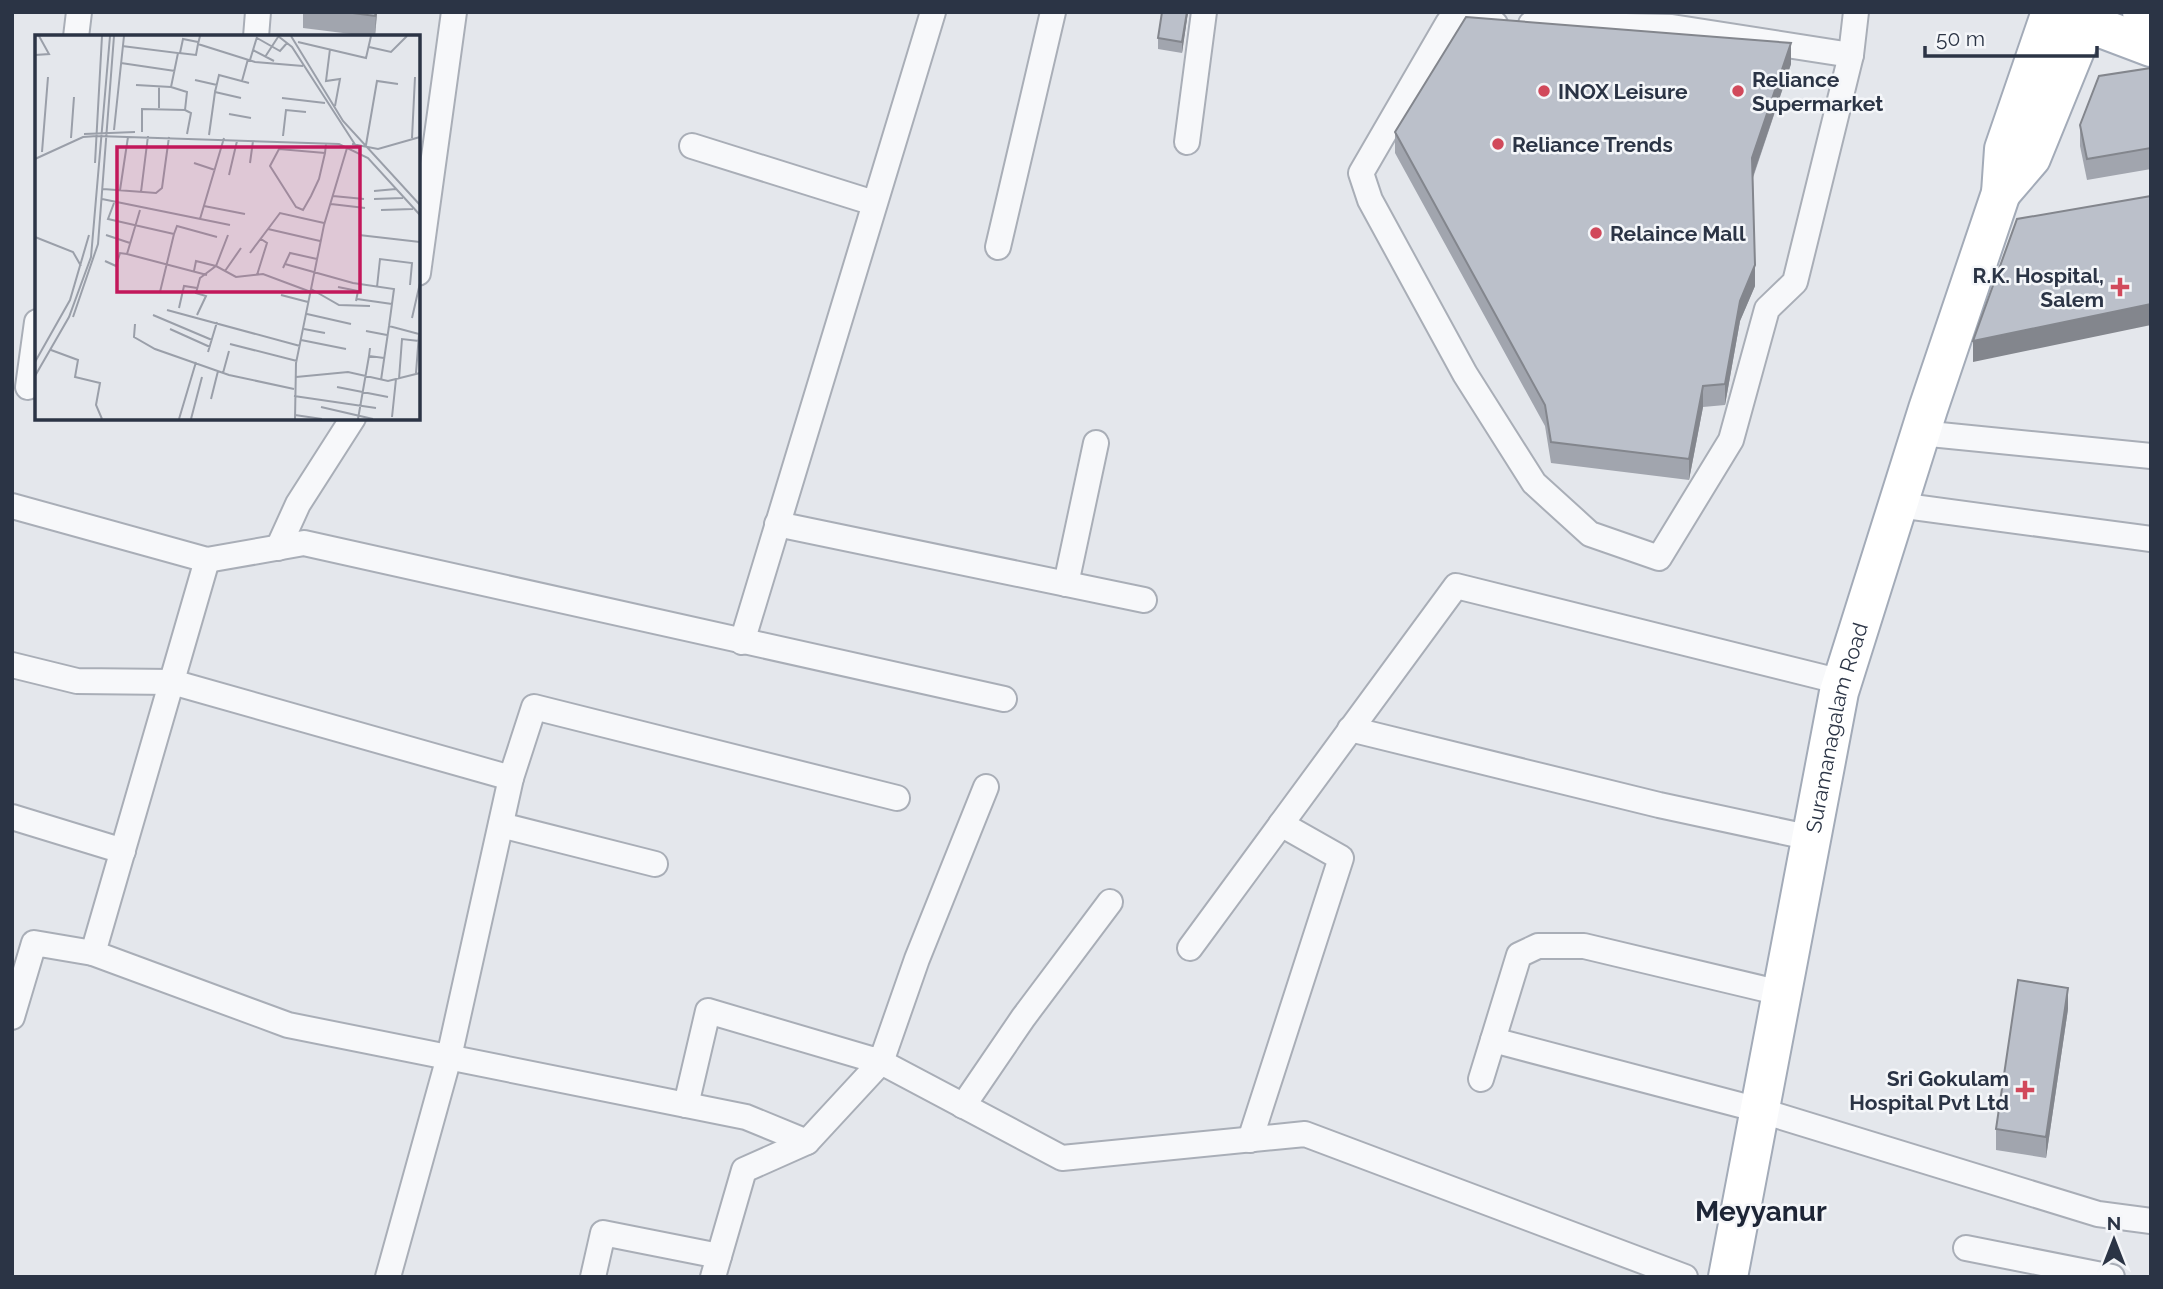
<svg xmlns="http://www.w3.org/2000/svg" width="2163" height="1289" font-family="Raleway,sans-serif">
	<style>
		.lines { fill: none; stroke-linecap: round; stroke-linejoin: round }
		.street-casing { stroke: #a9aeb7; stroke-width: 28 }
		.primary-casing { stroke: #a3abb8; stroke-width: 42 }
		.street { stroke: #f7f8fa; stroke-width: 24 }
		.primary { stroke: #fff; stroke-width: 38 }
		.wall { fill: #a1a5ae }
		.shaded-wall { fill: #83868d }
		.building { fill: #bbc0ca; stroke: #83868d; stroke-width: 2 }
		.poi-dot { fill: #d1495b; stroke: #f4f6f9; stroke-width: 2.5 }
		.labels { text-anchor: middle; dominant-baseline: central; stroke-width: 5; stroke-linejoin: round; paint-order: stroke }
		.poi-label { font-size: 21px; font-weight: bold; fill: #2b3445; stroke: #f4f6f9; text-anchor: start }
		.street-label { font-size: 21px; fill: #2b3445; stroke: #f4f6f9 }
		.district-label { font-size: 28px; font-weight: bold; fill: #1d2536; stroke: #f4f6f9 }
		.inset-road { fill: none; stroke: #9a9fa9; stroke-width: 2 }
		.view { fill: #c2185b; fill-opacity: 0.15; stroke: #c2185b; stroke-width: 3.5 }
		.inset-edge { fill: none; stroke: #2b3445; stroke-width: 3.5 }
	</style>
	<rect width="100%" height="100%" fill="#e4e7ec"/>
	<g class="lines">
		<g class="street-casing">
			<g id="street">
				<path d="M1495,24L1448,23L1361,173L1370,200L1465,374L1534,483L1590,534L1659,558L1731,440L1767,309L1795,282L1851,55L1856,12"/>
				<path d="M1531,24L1672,27L1851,55"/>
				<path d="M76,37L79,12"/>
				<path d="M256,37L258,12"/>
				<path d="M1187,142L1204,12"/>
				<path d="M692,146L874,203"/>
				<path d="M998,247L1053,12"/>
				<path d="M418,273L454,12"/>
				<path d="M28,387L37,322"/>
				<path d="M1920,433L2151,456"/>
				<path d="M1898,505L2151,539"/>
				<path d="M12,506L207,560L304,543L1004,699"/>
				<path d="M777,524L1144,600"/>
				<path d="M278,548L298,504L353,418"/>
				<path d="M207,560L93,953L288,1025L746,1117L807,1142"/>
				<path d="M1066,584L1096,443"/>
				<path d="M742,642L933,12"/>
				<path d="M12,665L77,681L172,682L511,778L449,1057L388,1277"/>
				<path d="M1350,729L1659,805L1812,838"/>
				<path d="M511,778L534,707L897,798"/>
				<path d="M12,817L123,851"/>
				<path d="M501,825L655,864"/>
				<path d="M1190,948L1456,586L1842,682"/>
				<path d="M12,1017L34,943L93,953"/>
				<path d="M1493,1040L1759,1110L2098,1214L2151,1221"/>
				<path d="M1481,1079L1519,955L1538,946H1584L1781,993"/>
				<path d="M686,1105L708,1011L881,1062L917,959L986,787"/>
				<path d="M963,1106L1023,1018L1110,902"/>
				<path d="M1250,1140L1341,858L1281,824"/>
				<path d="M1966,1248L2112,1277"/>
				<path d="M593,1277L603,1233L719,1256"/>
				<path d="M713,1277L744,1170L807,1142L881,1062L1062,1158L1305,1134L1685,1277"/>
			</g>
		</g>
		<g class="primary-casing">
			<g id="primary">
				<path d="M2142,12L2151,21"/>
				<path d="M2061,13L2151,47"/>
				<path d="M2001,193L2031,158L2086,23"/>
				<path id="s1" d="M1728,1277L1839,692L1928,409L2001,193L2004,149L2051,12"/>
			</g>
		</g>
		<use href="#street" class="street"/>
		<use href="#primary" class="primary"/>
	</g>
	<g class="wall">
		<path d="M303,12H377L375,37L303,28Z"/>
		<path d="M1162,12H1188L1182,53L1158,49V38Z"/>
		<path d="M1791,64L1753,178L1755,286L1740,321L1725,405L1703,407L1689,480L1551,463L1545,426L1395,153V132Z"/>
		<path d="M2151,68V169L2087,180L2080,146V125Z"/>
		<path d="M2068,1009L2046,1158L1996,1150V1129Z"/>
	</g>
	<g class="shaded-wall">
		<path d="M376,12H377L375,37Z"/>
		<path d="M1187,12H1188L1182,53V42Z"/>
		<path d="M1791,43V64L1752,179V158Z"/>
		<path d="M1755,265V286L1740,321L1725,405V384L1740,301Z"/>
		<path d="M2151,304V325L1973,362V341Z"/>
		<path d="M1703,386V407L1689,480V459Z"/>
		<path d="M2068,988V1009L2046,1158V1137Z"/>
	</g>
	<g class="building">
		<path d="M345,12H376L375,16Z"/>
		<path d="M1162,12H1187L1182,42L1158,38Z"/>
		<path d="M1466,17L1791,43L1752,158L1755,265L1740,301L1725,384L1703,386L1689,459L1551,442L1545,405L1395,132Z"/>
		<path d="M2151,68V148L2087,159L2080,125L2099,76Z"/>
		<path d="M2151,196V304L1973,341L2017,219Z"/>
		<path d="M2018,980L2068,988L2046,1137L1996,1129Z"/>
	</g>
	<g class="poi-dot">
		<circle cx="1544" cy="91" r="7"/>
		<circle cx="1738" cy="91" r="7"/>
		<circle cx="1498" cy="144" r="7"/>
		<circle cx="1596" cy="233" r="7"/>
		<path d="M2116.5 276.5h7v7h7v7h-7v7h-7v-7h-7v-7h7z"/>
		<path d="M2021.5 1079.5h7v7h7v7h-7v7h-7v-7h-7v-7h7z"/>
	</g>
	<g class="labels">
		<g class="poi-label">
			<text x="1752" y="79">Reliance<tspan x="1752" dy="24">Supermarket</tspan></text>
			<text x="1558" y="91">INOX Leisure</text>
			<text x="1512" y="144">Reliance Trends</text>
			<text x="1610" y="233">Relaince Mall</text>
			<text x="2104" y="275" text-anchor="end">R.K. Hospital,<tspan x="2104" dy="24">Salem</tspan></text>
			<text x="2009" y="1078" text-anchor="end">Sri Gokulam<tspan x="2009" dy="24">Hospital Pvt Ltd</tspan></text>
		</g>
		<g class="street-label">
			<text stroke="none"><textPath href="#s1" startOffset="560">Suramanagalam Road</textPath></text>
		</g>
		<g class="district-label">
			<text x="1761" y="1211">Meyyanur</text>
		</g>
	</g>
	<g transform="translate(35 35)">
		<rect width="385" height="385" fill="#e4e7ec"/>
		<path class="inset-road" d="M165,1L163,9L220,27L268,31M243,1L257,12L321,111M256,1L308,86L385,170M222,3L245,16L252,8M263,7L331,23L336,1M87,11L143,18L136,52L152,57L150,75L107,74V97M334,12L356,17L372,1M295,14L291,46L305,44L300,71M218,15L239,26M144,18L161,20L163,9M145,18L148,4L163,7M0,20L14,19L4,1M230,22L243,2M215,25L222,2M86,28L140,36M160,45L182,50M207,46L213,24M101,50L136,52M180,57L184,40L214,48M247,63L290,68M124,73V51M150,75L156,78L152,99M194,79L216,83M79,95L89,1M49,99L100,97M174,100L180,57L206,63M248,101L251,75L271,77M36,103L39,62M377,103L380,42M317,109L343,114L385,102M331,110L342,46L363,49M7,117L13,42M290,118L244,114L235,131L261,172L268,175L276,161L284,144L290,118L291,109M0,124L48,102L62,101L304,109L333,123L385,180M60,128L67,1M159,128L180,135M215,128L218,106M194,140L202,106M68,154L121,158L127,153L134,102M85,155L93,102M339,156L361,154M106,157L113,101M298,161L329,164M67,164L195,190M339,164L368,163M79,168L73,184L139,199L125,257M296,169L330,173M169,171L210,179M105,175L92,219L172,240M346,175L378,174M165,184L189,103M233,194L285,206M139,199L142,191L182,202M71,200L95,208M324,200L385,207M0,202L38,217L46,231M215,218L245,178L289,188M70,226L81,231L85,218L92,219M250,229L318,248L359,254L354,291M248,233L255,218L282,224M159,236L161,226L181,231L193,200M190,236L206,213M222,240L232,208L226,204M303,252L323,256L321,266M342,252L345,224L377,228L375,250M276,254L304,270L335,271M246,260L273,267M322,264L357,269M144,273L149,251L162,253M132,275L265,311M272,279L316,289M118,280L177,305M162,280L171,261L161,258L165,243L181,231L201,242L228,239L276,257M38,282L63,209L79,1M377,283L385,248M100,289L99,302L120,314L194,340L259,354M135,294L175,312M269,294L290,298M331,296L352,300M266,305L311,314M195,309L262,326M335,313L334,321L349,323M16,315L43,325L40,342L65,348L61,370L67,384M173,317L182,287M0,327L35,265L54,200M188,338L194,316M0,341L34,282L56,222L75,1M261,342L313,337L353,346L385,338M364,344L367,304L384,306M346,345L354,291L384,299L381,338M302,352L353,362M259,361L341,373M176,364L183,336M286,372L338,384M260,380L287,384M357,382L361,344M144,384L161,327M156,384L167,342M260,384L261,328L289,190L312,113M323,384L334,321"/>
		<path class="view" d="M82,112H325V257H82Z"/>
		<rect width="385" height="385" class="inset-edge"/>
	</g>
	<rect width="2163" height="1289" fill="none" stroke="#2b3445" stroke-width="28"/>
	<g transform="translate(2114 1240)" stroke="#f4f6f9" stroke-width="5" paint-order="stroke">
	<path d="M0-5L12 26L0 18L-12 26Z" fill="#2b3445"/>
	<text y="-10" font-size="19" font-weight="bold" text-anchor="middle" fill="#2b3445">N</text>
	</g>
	<path d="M1925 46v10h172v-10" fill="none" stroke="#2b3445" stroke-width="3.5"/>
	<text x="1936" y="46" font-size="21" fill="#2b3445" stroke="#f4f6f9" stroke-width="5" paint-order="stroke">50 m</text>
</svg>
